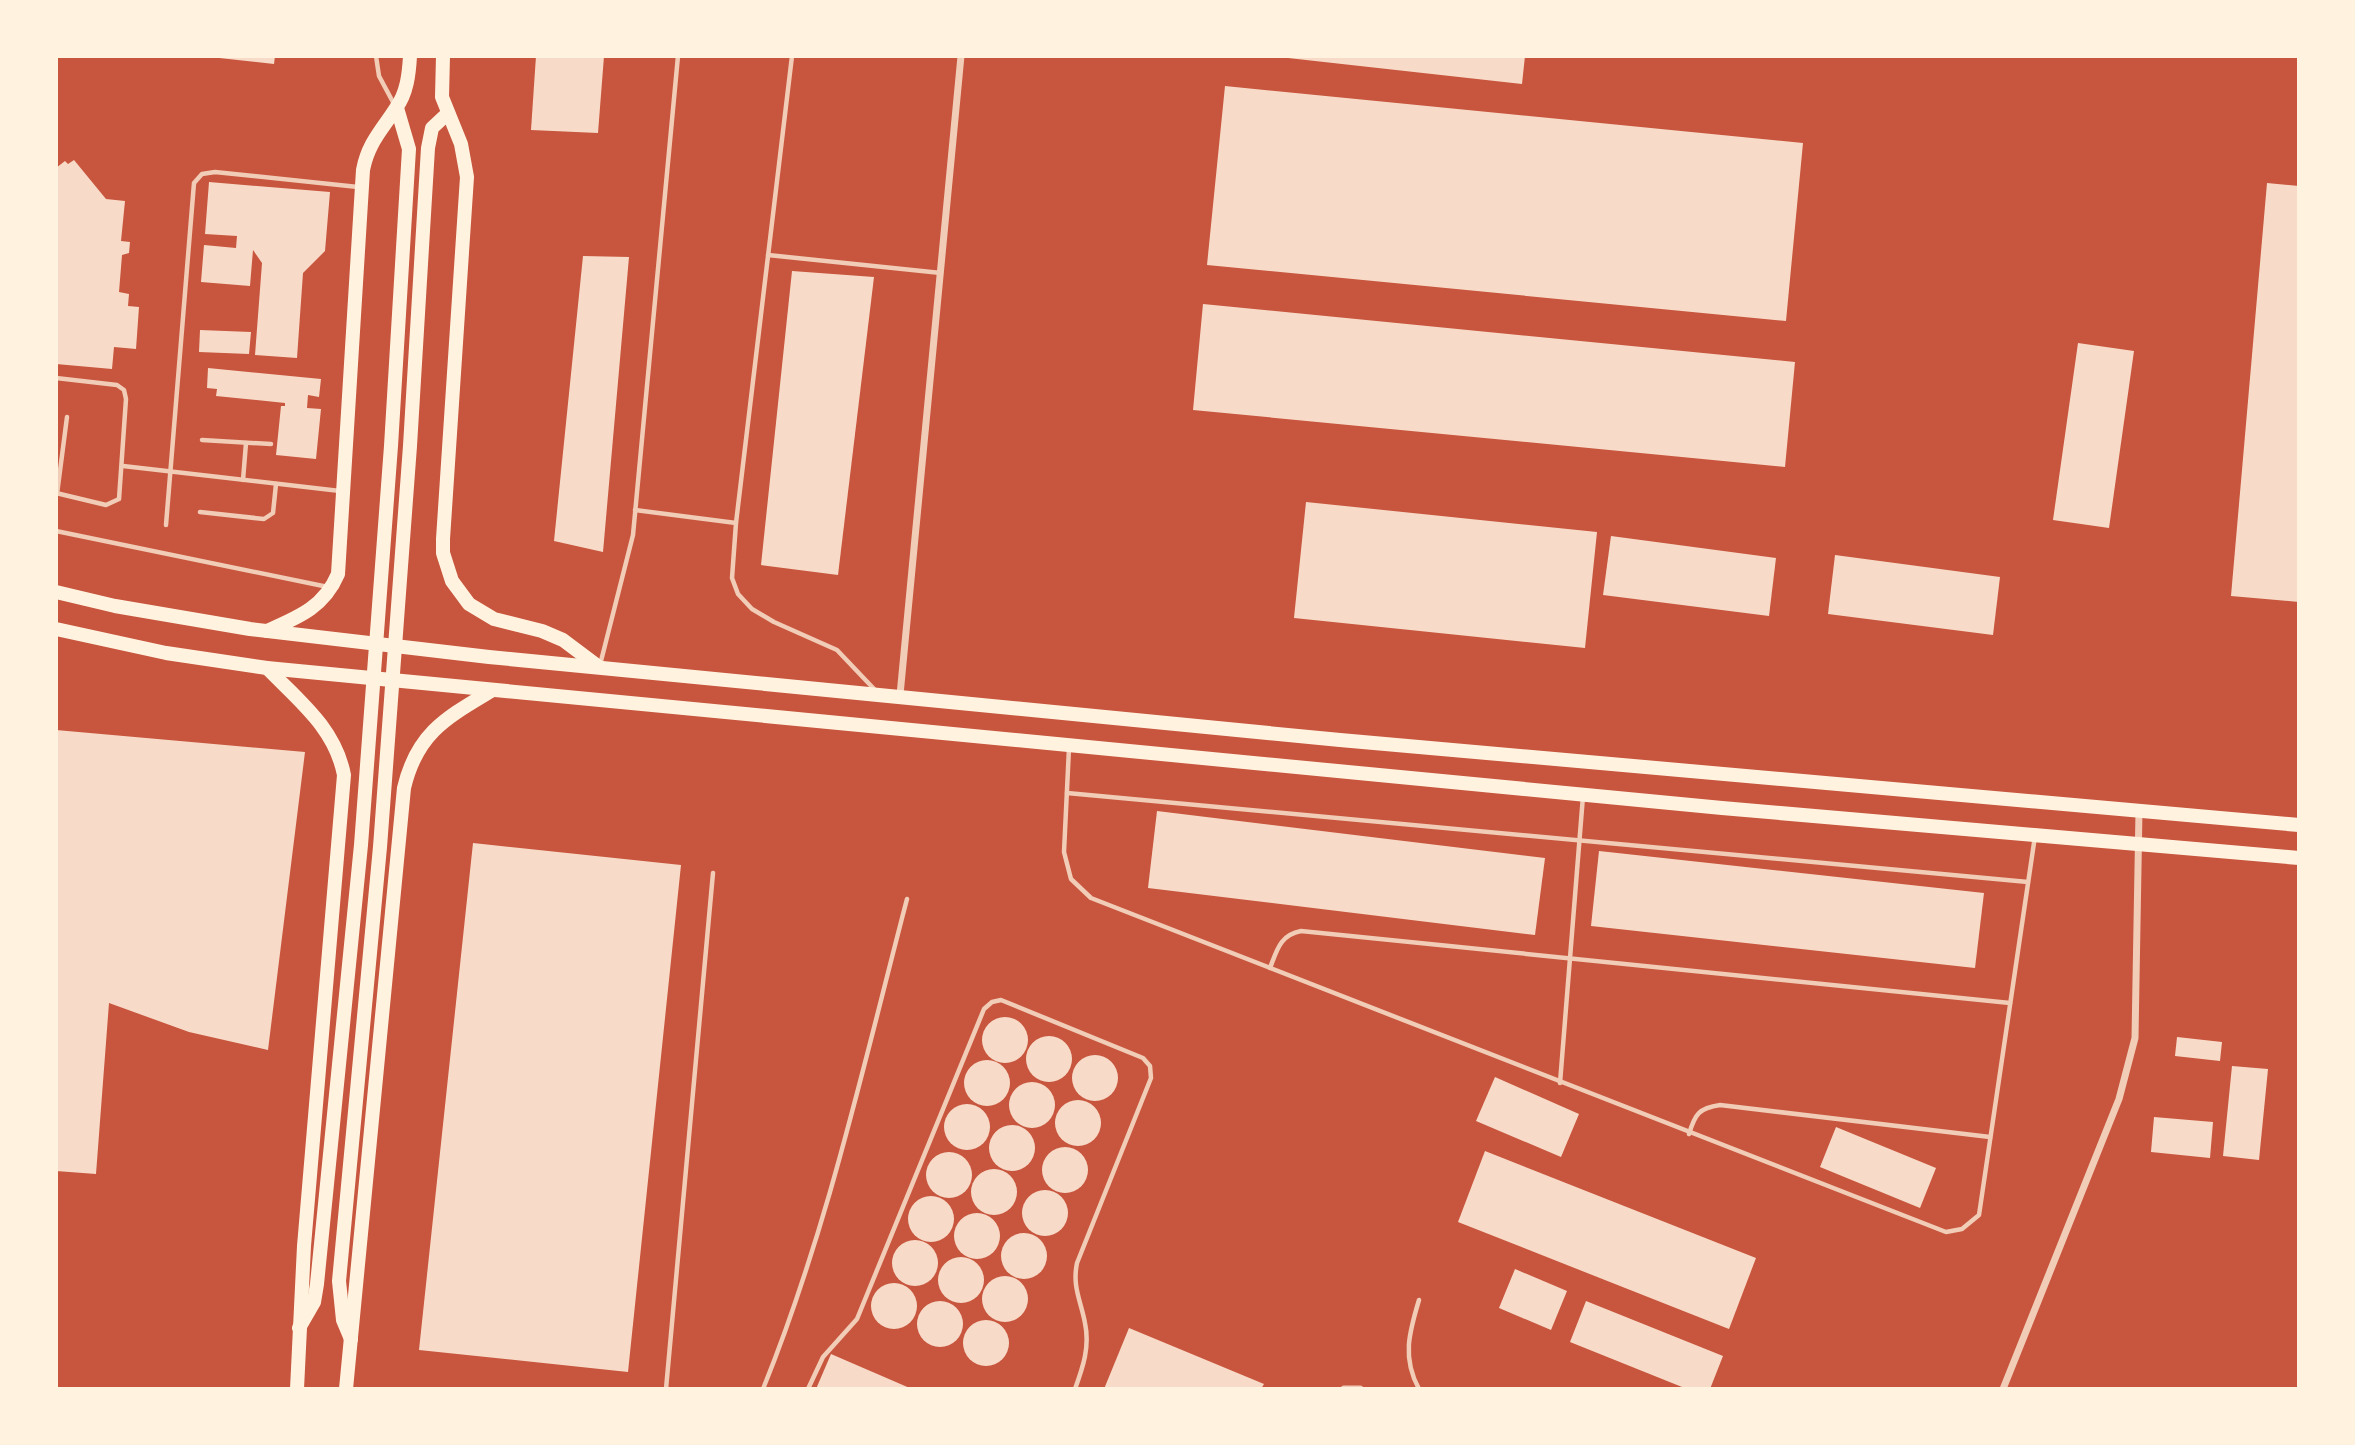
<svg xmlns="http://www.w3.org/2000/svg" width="2355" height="1445" font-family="'Nunito Sans',sans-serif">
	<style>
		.building { fill: #f7dbc8 }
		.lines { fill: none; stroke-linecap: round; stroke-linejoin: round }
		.service { stroke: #f1ccb7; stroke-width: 4.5 }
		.minor { stroke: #f1ccb7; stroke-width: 7 }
		.primary { stroke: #fff3e0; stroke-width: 14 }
	</style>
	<rect width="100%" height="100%" fill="#c8553d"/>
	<g class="building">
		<path d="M201,56H275L274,64Z"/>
		<path d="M536,56H604L598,133L531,130Z"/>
		<path d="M1270,56H1525L1522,84Z"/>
		<path d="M1225,86L1803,143L1786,321L1207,265Z"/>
		<path d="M74,160L106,199L125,201L121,241L130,242L129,253L122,255L119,292L129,294L128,306L139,307L136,349L114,347L112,369L56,364V168L65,161L68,164Z"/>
		<path d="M209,182L330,192L325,251L303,273L297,358L255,355L262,263L253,250L250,286L201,282L204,245L236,248L237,236L205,234Z"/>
		<path d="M2267,183L2299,186V602L2231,596Z"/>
		<path d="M583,256L629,257L603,552L554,541Z"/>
		<path d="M792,271L874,277L838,575L761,565Z"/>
		<path d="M1203,304L1795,362L1785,467L1193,410Z"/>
		<path d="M200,330L251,332L249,354L199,352Z"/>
		<path d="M2078,343L2134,351L2109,528L2053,520Z"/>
		<path d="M208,368L321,379L319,397L308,395L307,408L321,409L316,459L276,455L281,406H285V403L216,396L217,389L207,388Z"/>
		<path d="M1306,502L1597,532L1585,648L1294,618Z"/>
		<path d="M1611,536L1776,558L1769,616L1603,595Z"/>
		<path d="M1835,555L2000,577L1993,635L1828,614Z"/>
		<path d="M56,730L305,752L268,1050L189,1032L109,1003L96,1174L56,1171Z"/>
		<path d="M1157,811L1545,858L1535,935L1148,888Z"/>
		<path d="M473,843L681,865L628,1372L419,1350Z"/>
		<path d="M1599,851L1984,893L1975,968L1591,926Z"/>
		<circle cx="1005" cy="1040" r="23"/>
		<circle cx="1049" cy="1059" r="23"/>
		<path d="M2177,1037L2222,1042L2220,1061L2175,1056Z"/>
		<circle cx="1095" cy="1078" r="23"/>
		<circle cx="987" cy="1083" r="23"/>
		<path d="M2232,1066L2268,1069L2259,1160L2223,1156Z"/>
		<path d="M1495,1077L1579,1114L1561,1157L1476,1121Z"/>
		<circle cx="1032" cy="1105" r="23"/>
		<circle cx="1078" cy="1123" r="23"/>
		<circle cx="967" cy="1127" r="23"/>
		<path d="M2154,1117L2213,1122L2210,1158L2151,1152Z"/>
		<circle cx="1012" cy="1148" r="23"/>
		<path d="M1836,1127L1936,1168L1920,1208L1820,1167Z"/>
		<circle cx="1065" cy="1170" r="23"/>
		<path d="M1485,1151L1756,1258L1729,1329L1458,1222Z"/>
		<circle cx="949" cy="1175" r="23"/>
		<circle cx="994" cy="1192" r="23"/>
		<circle cx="1045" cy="1213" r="23"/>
		<circle cx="931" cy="1219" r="23"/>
		<circle cx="977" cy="1236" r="23"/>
		<circle cx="1024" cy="1256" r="23"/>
		<circle cx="915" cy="1263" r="23"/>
		<circle cx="961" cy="1280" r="23"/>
		<path d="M1515,1269L1567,1291L1551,1330L1499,1308Z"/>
		<circle cx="1005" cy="1299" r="23"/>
		<circle cx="894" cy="1306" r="23"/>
		<circle cx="940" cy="1324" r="23"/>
		<path d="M1586,1301L1723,1356L1710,1389H1687L1570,1342Z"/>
		<circle cx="986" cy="1343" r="23"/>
		<path d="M1129,1328L1264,1384L1261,1389H1104Z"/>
		<path d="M831,1354L912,1389H816Z"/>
	</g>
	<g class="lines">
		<g class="service">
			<path d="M376,56L379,76L394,104"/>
			<path d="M792,56L736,523L732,578L738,594L752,609L774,622L837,650L875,690"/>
			<path d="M768,255L941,273"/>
			<path d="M56,378L117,385L124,390L126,399L119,499L106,505L56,493"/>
			<path d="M202,440L271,444"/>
			<path d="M123,466L340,491"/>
			<path d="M243,480L246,443"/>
			<path d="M57,494L67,417"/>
			<path d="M635,510L736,523"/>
			<path d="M200,512L264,519L273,513L276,484"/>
			<path d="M166,525L194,183L202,174L215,172L358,187"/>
			<path d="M56,531L328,587"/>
			<path d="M600,665L633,535L678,56"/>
			<path d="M1069,748L1064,852L1071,879L1091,898L1946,1232L1962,1229L1979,1215L2035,836"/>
			<path d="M1067,793L2028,882"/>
			<path d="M1270,968C1277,950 1280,935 1301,931L2010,1003"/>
			<path d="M1560,1083L1583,796"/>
			<path d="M1689,1134C1695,1114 1699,1108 1720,1105L1990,1137"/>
			<path d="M1419,1300C1409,1333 1402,1358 1419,1389"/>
			<path d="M666,1389L713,873"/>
			<path d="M763,1389C827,1231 864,1063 907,899"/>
			<path d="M808,1389L823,1357L857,1319L984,1009L992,1002L1001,1000L1143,1058L1150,1066L1151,1078L1077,1263C1072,1287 1081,1301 1085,1323C1090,1347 1083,1367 1075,1389"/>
		</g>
		<g class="minor">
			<path d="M900,695L961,56"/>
			<path d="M1344,1389H1360"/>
			<path d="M2003,1389L2119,1099L2135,1038L2139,811"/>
		</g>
		<g class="primary">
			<path d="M443,56L442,97L461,144L467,177L443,539V553L452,581L469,604L494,619L542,631L563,640L599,667"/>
			<path d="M56,592L115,606L250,629L489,657L1340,740L2299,825"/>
			<path d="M56,629L166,653L267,668L1722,808L2299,858"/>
			<path d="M267,631C299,617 324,607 338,574L363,170C368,143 382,130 396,108C407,93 409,74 410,56"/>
			<path d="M267,668C299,701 335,728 344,775L304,1246L297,1389"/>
			<path d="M299,1328L314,1302L317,1284L361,845L391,446L409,149L397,108"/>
			<path d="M351,1339L343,1320L339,1281L380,847L410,446L428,148L432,128L447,114"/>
			<path d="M346,1389L404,788C417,733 446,718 491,691"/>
		</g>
	</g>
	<rect width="2355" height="1445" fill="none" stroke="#fff3e0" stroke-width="116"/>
</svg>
